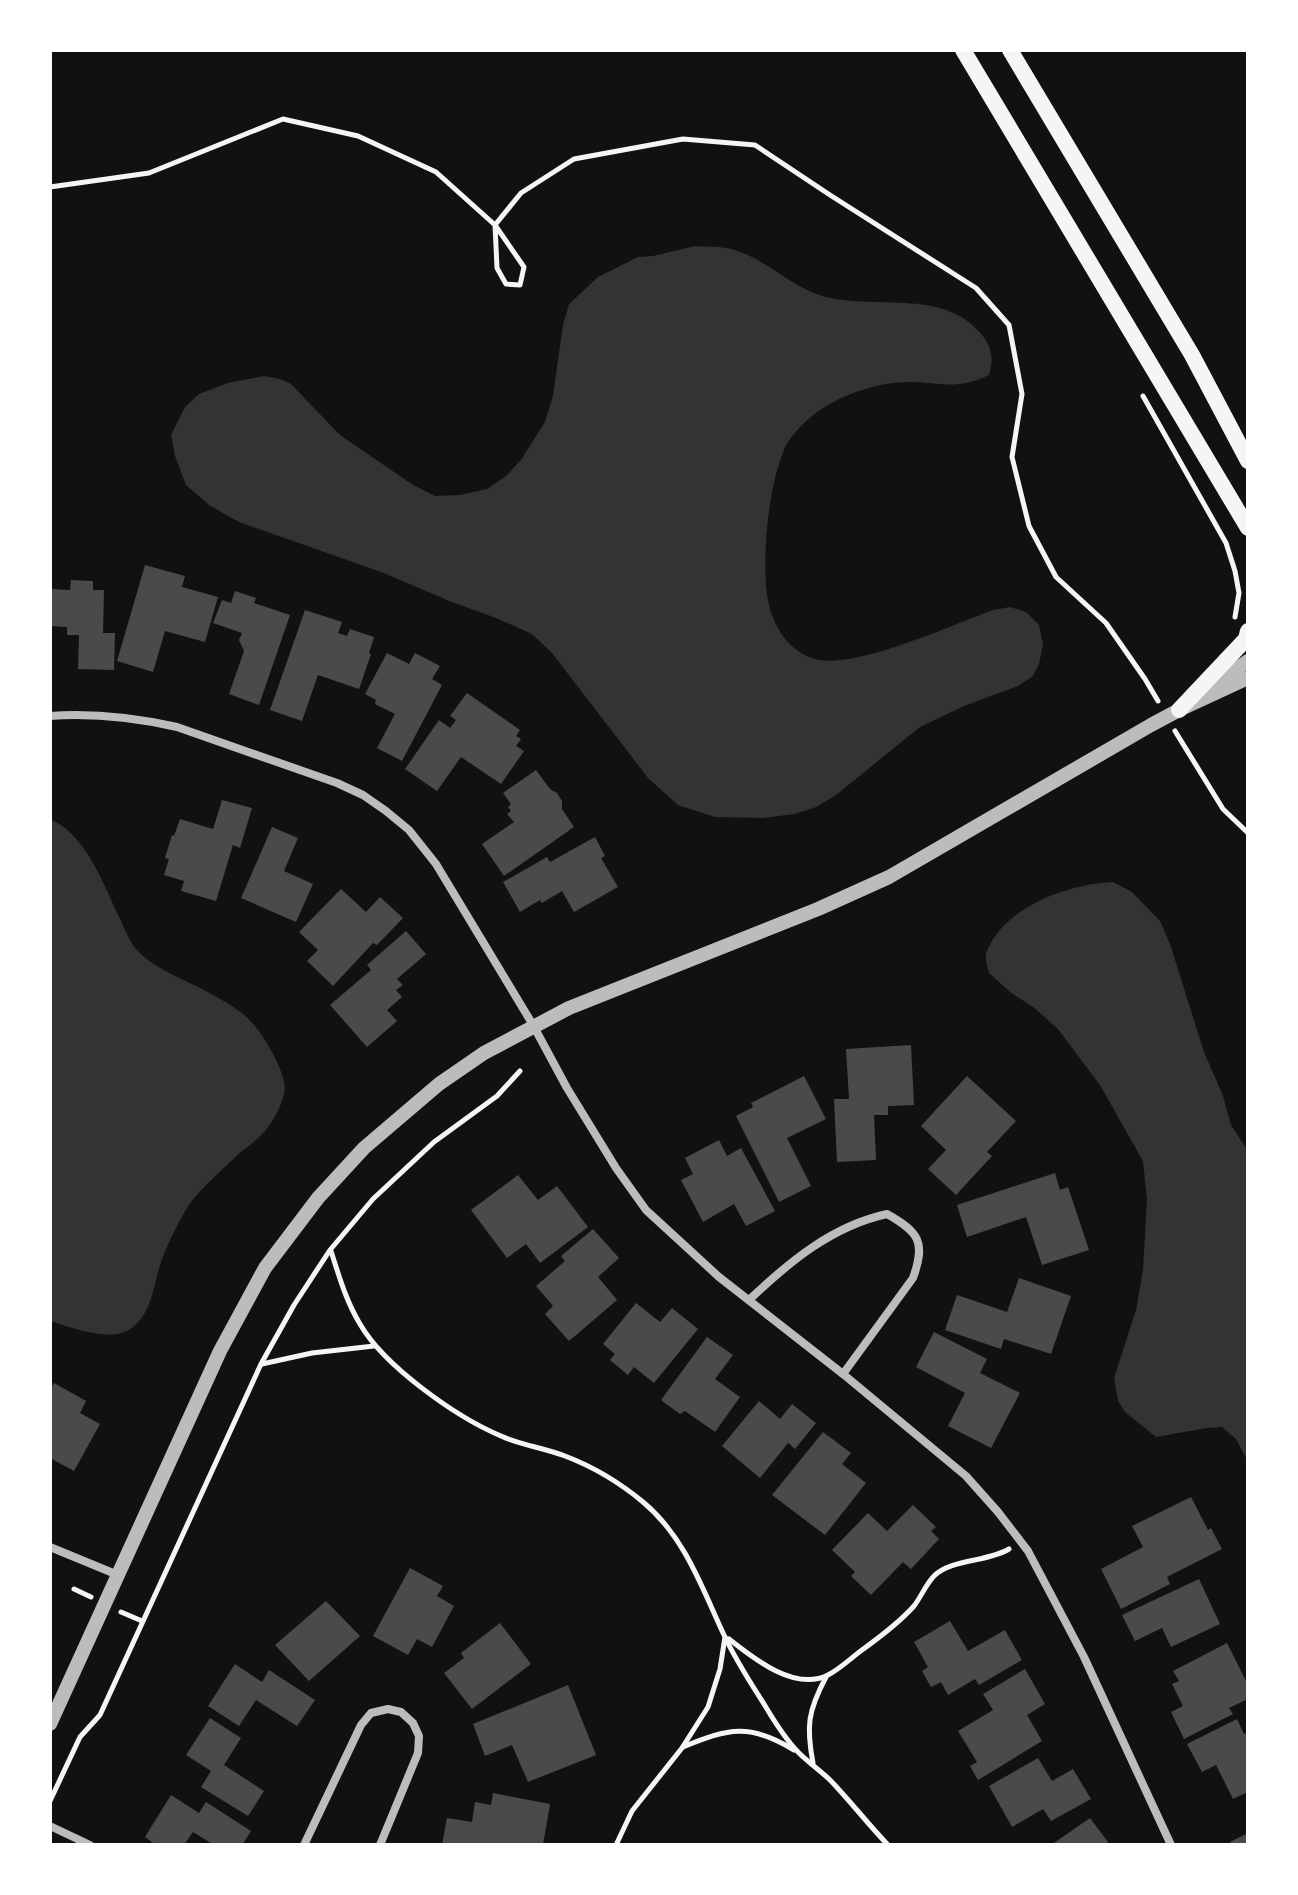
<svg xmlns="http://www.w3.org/2000/svg" width="1298" height="1895" font-family="Lora,serif">
	<style>
		.water { fill: #333 }
		.building { fill: #4a4a4a }
		.lines { fill: none; stroke-linecap: round; stroke-linejoin: round }
		.path { stroke: #f5f5f5; stroke-width: 5 }
		.minor { stroke: #bcbcbc; stroke-width: 8 }
		.tertiary { stroke: #bcbcbc; stroke-width: 14 }
		.secondary { stroke: #f5f5f5; stroke-width: 16 }
	</style>
	<rect width="100%" height="100%" fill="#111"/>
	<g class="water">
		<path d="M695,246C705,247 716,246 726,248C761,254 786,284 819,295C871,312 943,286 982,335C992,347 994,360 989,375C958,390 943,383 912,382C882,381 845,393 820,410C807,419 790,435 784,450C768,487 760,566 769,605C775,631 793,655 819,660C860,667 952,625 993,610L1010,607L1026,612L1039,625L1043,645L1039,664L1033,676L1018,686L964,706L920,727L836,795L816,807L795,814L763,818L715,817L678,805L648,778L552,653L532,634L496,618L452,602L381,572L239,522L209,505L186,485L175,456L171,435L185,407L199,394L228,383L264,376L280,379L291,384L340,435L413,485L435,496L460,495L487,489L506,476L521,460L545,422L553,396L563,325L569,304L598,277L638,257L653,256Z"/>
		<path d="M50,819C87,835 104,886 121,921C125,930 129,940 135,948C152,967 174,975 196,986C212,994 229,1003 243,1014C260,1027 279,1061 284,1081C288,1096 275,1119 265,1131C259,1138 250,1145 242,1151C226,1166 209,1181 194,1198C183,1212 167,1245 161,1262C153,1286 152,1317 127,1331C108,1341 69,1327 50,1321Z"/>
		<path d="M1113,882L1132,892L1160,921L1170,944L1204,1052L1223,1096L1231,1125L1248,1151V1462L1236,1439L1222,1427L1207,1428L1156,1437L1125,1412L1118,1401L1114,1378L1136,1310L1143,1270L1147,1200L1143,1161L1100,1085L1058,1029L1033,1007L1010,992L989,973C988,968 985,960 986,954C986,952 990,945 991,943C1012,904 1071,884 1113,882Z"/>
	</g>
	<g class="building">
		<path d="M145,565L185,576L182,587L218,597L205,642L165,631L153,672L117,661Z"/>
		<path d="M71,580L93,581V590H104L103,633H115L114,670L78,669L79,635H67V627L50,626L52,589L70,590Z"/>
		<path d="M235,591L256,598L254,603L290,615L259,705L229,694L244,651L239,640L242,633L213,623L222,600L231,603Z"/>
		<path d="M305,610L342,622L338,633L347,636L350,629L374,637L369,653L371,654L359,689L318,675L302,721L270,710Z"/>
		<path d="M387,653L409,664L415,653L440,666L432,679L442,685L402,761L377,748L395,714L375,704L376,700L365,694Z"/>
		<path d="M467,693L520,730L516,736L521,739L516,746L524,751L501,784L461,757L437,791L405,769L439,720L450,728L456,720L450,716Z"/>
		<path d="M536,770L550,789L557,793L562,801V809L574,827L504,876L482,844L514,822L507,814L511,811L508,807L511,804L503,793Z"/>
		<path d="M222,800L252,808L240,848L233,845L216,901L181,891L184,881L164,875L169,859L165,858L172,835L174,836L180,819L213,829Z"/>
		<path d="M272,827L298,838L284,871L313,884L296,922L241,898Z"/>
		<path d="M595,837L605,856L601,858L618,887L574,912L562,891L542,903L540,900L520,912L503,882L547,857L550,862Z"/>
		<path d="M341,889L366,912L380,897L403,918L377,945L373,943L333,986L307,961L318,950L299,932Z"/>
		<path d="M406,931L426,954L397,979L403,985L396,990L402,997L387,1010L397,1021L367,1047L330,1005L371,970L367,965Z"/>
		<path d="M911,1045L914,1105L888,1106V1115H874L876,1160L837,1162L834,1099H849L846,1049Z"/>
		<path d="M804,1076L826,1119L787,1138L811,1186L779,1202L736,1116L753,1107L751,1103Z"/>
		<path d="M967,1076L1016,1121L987,1152L992,1156L956,1195L928,1169L946,1150L921,1126Z"/>
		<path d="M719,1140L727,1156L741,1148L775,1211L746,1226L734,1204L703,1222L681,1180L693,1174L685,1158Z"/>
		<path d="M1055,1173L1060,1190L1068,1187L1089,1250L1042,1265L1026,1217L967,1237L957,1205Z"/>
		<path d="M518,1175L538,1200L557,1186L588,1227L540,1263L526,1244L507,1258L471,1210Z"/>
		<path d="M593,1229L619,1258L598,1277L617,1300L569,1341L545,1314L553,1306L536,1286L565,1261L561,1256Z"/>
		<path d="M1019,1278L1071,1296L1051,1354L1004,1339L1001,1349L945,1330L957,1295L1007,1312Z"/>
		<path d="M636,1303L660,1322L672,1308L698,1329L654,1383L634,1367L628,1375L610,1360L615,1354L603,1344Z"/>
		<path d="M934,1332L987,1359L980,1373L1020,1393L991,1448L948,1426L965,1393L916,1367Z"/>
		<path d="M707,1337L733,1355L715,1379L740,1397L715,1432L685,1411L680,1414L661,1400Z"/>
		<path d="M54,1383L86,1401L80,1413L100,1424L74,1471L50,1458V1390Z"/>
		<path d="M759,1401L780,1419L792,1404L816,1423L795,1449L788,1443L760,1478L722,1446Z"/>
		<path d="M823,1432L851,1453L842,1464L866,1483L825,1535L772,1495Z"/>
		<path d="M1191,1497L1208,1530L1211,1528L1222,1549L1167,1577L1170,1584L1121,1609L1101,1569L1143,1547L1132,1526Z"/>
		<path d="M913,1505L936,1527L931,1531L939,1539L911,1569L903,1562L871,1595L851,1576L855,1572L832,1550L868,1513L887,1531Z"/>
		<path d="M410,1568L443,1586L437,1596L454,1606L432,1647L417,1639L408,1655L373,1636Z"/>
		<path d="M1199,1579L1220,1624L1171,1647L1162,1628L1135,1641L1122,1615Z"/>
		<path d="M326,1601L360,1636L309,1681L275,1645Z"/>
		<path d="M950,1621L968,1651L1005,1630L1022,1660L979,1685L975,1679L948,1695L941,1682L931,1687L922,1671L928,1667L914,1642Z"/>
		<path d="M500,1623L531,1664L472,1709L444,1673L464,1658L461,1653Z"/>
		<path d="M1227,1643L1248,1685V1699L1229,1708L1233,1714L1184,1739L1171,1712L1183,1706L1172,1684L1179,1681L1173,1671Z"/>
		<path d="M235,1664L262,1682L269,1670L315,1700L297,1726L256,1700L239,1726L208,1706Z"/>
		<path d="M1025,1669L1045,1704L1027,1715L1042,1741L978,1780L970,1766L977,1762L958,1731L993,1710L983,1694Z"/>
		<path d="M568,1685L596,1755L528,1782L512,1745L485,1756L473,1724Z"/>
		<path d="M210,1718L241,1738L224,1765L264,1791L248,1816L201,1787L211,1771L186,1755Z"/>
		<path d="M1237,1719L1244,1734L1248,1732V1792L1233,1799L1216,1765L1202,1772L1187,1744Z"/>
		<path d="M1038,1758L1052,1781L1073,1769L1091,1799L1051,1821L1043,1809L1012,1827L989,1786Z"/>
		<path d="M493,1793L550,1804L543,1845H442L447,1818L472,1822L475,1802L491,1805Z"/>
		<path d="M171,1795L199,1813L206,1802L251,1831L242,1845H214L193,1832L184,1845H156L145,1837Z"/>
		<path d="M1090,1818L1108,1842L1104,1845H1051Z"/>
		<path d="M1248,1833V1845H1231L1230,1842Z"/>
	</g>
	<g class="lines">
		<g class="path">
			<path d="M50,187L149,173L283,119L358,136L436,172L495,225L524,267L520,285L506,284L497,268L495,225L521,193L574,159L683,139L755,145L830,195L976,288L1009,325L1022,394L1012,457L1029,526L1056,577L1106,623L1145,679L1158,701"/>
			<path d="M1143,396L1226,543L1235,571L1239,593L1235,617"/>
			<path d="M1175,731L1223,809L1248,833"/>
			<path d="M331,1251C339,1276 346,1301 360,1324C384,1366 456,1417 501,1436C521,1445 544,1448 565,1456C594,1467 619,1482 643,1502C685,1537 702,1588 724,1635C735,1659 750,1682 764,1704C774,1721 785,1739 799,1753C809,1763 821,1771 831,1781C851,1802 868,1824 888,1845"/>
			<path d="M262,1364L312,1353L374,1346"/>
			<path d="M74,1589L91,1597"/>
			<path d="M121,1612L142,1621"/>
			<path d="M729,1639C753,1658 795,1692 828,1675C840,1669 851,1658 862,1650C880,1637 899,1623 914,1606C921,1597 926,1584 934,1576C951,1559 988,1562 1009,1549"/>
			<path d="M683,1747C729,1728 750,1723 794,1750"/>
			<path d="M813,1763C806,1726 808,1711 826,1677"/>
			<path d="M50,1801L80,1737L100,1715L261,1364L294,1305L330,1250L373,1199L434,1142L497,1096L520,1071"/>
			<path d="M616,1845L632,1811L682,1748L708,1707L720,1669L725,1637"/>
		</g>
		<g class="minor">
			<path d="M50,716C92,713 136,718 177,727L337,783L363,795L386,811L409,830L436,864L533,1025L567,1088L616,1168L646,1210L719,1277L843,1374L966,1476L998,1512L1028,1551L1084,1657L1171,1845"/>
			<path d="M749,1300C789,1262 832,1226 887,1214C919,1232 926,1242 913,1278L843,1374"/>
			<path d="M50,1547L118,1575"/>
			<path d="M50,1826L90,1845"/>
			<path d="M304,1845L361,1725L371,1713L388,1709L401,1712L413,1723L419,1736L418,1753L380,1845"/>
		</g>
		<g class="tertiary">
			<path d="M1206,691L1248,661"/>
			<path d="M50,1724L220,1351L265,1268L318,1198L364,1148L439,1084L484,1053L569,1008L818,909L889,877L1151,725L1179,710L1248,678"/>
		</g>
		<g class="secondary">
			<path d="M963,50L1248,528"/>
			<path d="M1010,50L1192,355L1248,461"/>
			<path d="M1179,710L1246,639L1248,631"/>
		</g>
	</g>
	<rect width="1298" height="1895" fill="none" stroke="#ffffff" stroke-width="104"/>
</svg>
